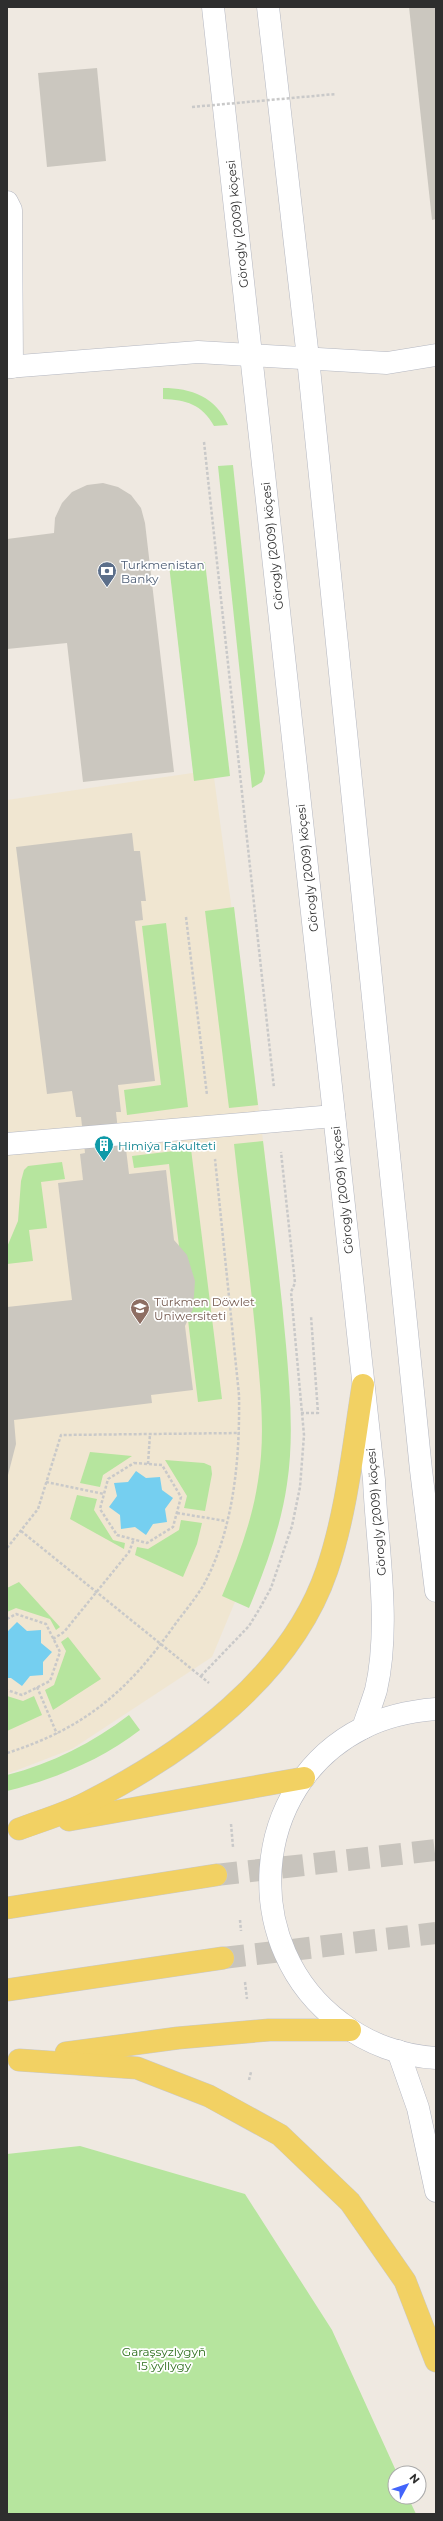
<svg xmlns="http://www.w3.org/2000/svg" width="443" height="2521" font-family="Montserrat,sans-serif">
	<style>
		.education { fill: #f0e6d1 }
		.green { fill: #b6e59e }
		.water { fill: #75cff0 }
		.building { fill: #cbc7bf }
		.lines { fill: none; stroke-linecap: round; stroke-linejoin: round }
		.primary-tunnel { stroke: #c8c4bd; stroke-width: 22; stroke-dasharray: 22 11; stroke-linecap: butt }
		.lane-casing { stroke: #b4b7c1; stroke-width: 23 }
		.street-casing { stroke: #b4b7c1; stroke-width: 23 }
		.secondary-casing { stroke: #b4b7c1; stroke-width: 23 }
		.primary-casing { stroke: #c9c9c9; stroke-width: 23 }
		.path { stroke: #c9c9c9; stroke-width: 2.5; stroke-dasharray: 3 2; stroke-linecap: butt }
		.lane { stroke: #fff; stroke-width: 22 }
		.street { stroke: #fff; stroke-width: 22 }
		.secondary { stroke: #fff; stroke-width: 22 }
		.primary { stroke: #f2d163; stroke-width: 22 }
		.path-bridge { stroke: #c9c9c9; stroke-width: 2.5; stroke-dasharray: 3 2; stroke-linecap: butt }
		.labels { text-anchor: middle; dominant-baseline: central; stroke-width: 3.5; stroke-linejoin: round; paint-order: stroke }
		.street-label { font-size: 12px; fill: #2e2e2e; stroke: #fff }
		.service-label { font-size: 12px; fill: #4e5e75; stroke: #fff; text-anchor: start }
		.culture-label { font-size: 12px; fill: #0d838f; stroke: #fff; text-anchor: start }
		.education-label { font-size: 12px; fill: #785e54; stroke: #fff; text-anchor: start }
		.park-label { font-size: 12px; fill: #2c6e1b; stroke: #fff }
	</style>
	<rect width="100%" height="100%" fill="#efe9e1"/>
	<path class="education" d="M213,770L265,1155L279,1496L212,1657L72,1749L7,1774V800Z"/>
	<g class="green">
		<path d="M163,388C191,388 216,397 228,425L214,426C202,404 186,400 163,399Z"/>
		<path d="M233,465L265,773L262,782L252,788L218,466Z"/>
		<path d="M205,562L230,776L194,781L169,565Z"/>
		<path d="M234,907L258,1105L229,1108L205,911Z"/>
		<path d="M166,923L188,1107L127,1115L124,1090L161,1085L142,926Z"/>
		<path d="M263,1141C271,1209 280,1277 286,1345C290,1391 294,1439 287,1484C281,1527 265,1569 249,1608L222,1596C238,1558 252,1521 258,1481C266,1434 260,1385 256,1339C250,1274 241,1209 234,1144Z"/>
		<path d="M191,1149L222,1399L198,1402L169,1164L134,1168L132,1156Z"/>
		<path d="M62,1162L65,1179L41,1182L47,1228L29,1230L33,1261L7,1264V1247L18,1221L21,1181L24,1170L28,1166Z"/>
		<path d="M90,1452L132,1456L103,1475L100,1487L80,1483Z"/>
		<path d="M165,1460L204,1463L211,1466L212,1474L205,1511L184,1508L187,1496Z"/>
		<path d="M77,1495L97,1499L94,1510L113,1540L125,1543L124,1549L70,1519Z"/>
		<path d="M181,1520L202,1523L197,1544L183,1577L135,1555L137,1547L148,1549L179,1530Z"/>
		<path d="M19,1582L60,1627L56,1630L50,1619L16,1608L7,1612V1588Z"/>
		<path d="M68,1637L101,1679L53,1710L45,1690L54,1685L66,1651L61,1642Z"/>
		<path d="M7,1696L23,1701L34,1696L42,1715L7,1731Z"/>
		<path d="M129,1715L140,1730C101,1760 55,1779 7,1791V1775C53,1763 92,1743 129,1715Z"/>
		<path d="M80,2146L245,2194L332,2330L397,2473H395V2497H408L416,2514H7V2154Z"/>
	</g>
	<g class="water">
		<path d="M136,1471L146,1478L160,1477L162,1490L173,1498L165,1509L167,1522L153,1524L146,1535L135,1527L121,1529L120,1515L109,1507L117,1496L114,1483L128,1482Z"/>
		<path d="M17,1622L27,1631L41,1630V1643L52,1652L43,1662V1675L30,1676L22,1686L11,1678H7V1632Z"/>
	</g>
	<g class="building">
		<path d="M409,7H436V219L432,220Z"/>
		<path d="M97,68L106,161L47,167L38,73Z"/>
		<path d="M103,483L118,487L131,495L141,508L145,523L174,772L83,782L67,643L7,649V539L54,533L55,518L62,503L72,492L87,485Z"/>
		<path d="M132,833L134,851H140L146,901H141L143,920L135,921L155,1081L118,1085L121,1112H116L120,1150L126,1149L129,1174L166,1170L174,1240L187,1255L195,1281L193,1309L185,1326L193,1390L151,1395L152,1403L14,1420L16,1444L7,1479V1307L72,1300L58,1183L83,1180L80,1154L85,1153L81,1117H76L72,1091L47,1094L16,847Z"/>
	</g>
	<g class="lines">
		<g class="primary-tunnel">
			<path d="M216,1875L436,1850"/>
			<path d="M223,1958L436,1933"/>
		</g>
		<g class="lane-casing">
			<g id="lane">
				<path d="M7,202L11,210L12,367"/>
				<path d="M7,1144L334,1116"/>
			</g>
		</g>
		<g class="street-casing">
			<path id="street" d="M7,367L198,352L387,363L436,355"/>
		</g>
		<g class="secondary-casing">
			<g id="secondary">
				<path d="M213,7L374,1480C377,1547 391,1625 376,1690C372,1703 367,1716 363,1728"/>
				<path d="M268,7L308,358L421,1470L436,1591"/>
				<path d="M436,1709C411,1711 386,1716 363,1728C248,1786 239,1948 341,2023C368,2044 402,2056 436,2058"/>
				<path d="M398,2051L418,2108L436,2191"/>
			</g>
		</g>
		<g class="primary-casing">
			<g id="primary">
				<path d="M69,1820L304,1778"/>
				<path d="M19,1829C43,1820 68,1813 90,1801C186,1752 291,1676 327,1570C347,1511 353,1447 363,1385"/>
				<path d="M7,1908L216,1875"/>
				<path d="M7,1990L223,1958"/>
				<path d="M66,2053L178,2038L269,2030H350"/>
				<path d="M19,2060L137,2068L209,2096L280,2135L350,2202L405,2281L436,2361"/>
			</g>
		</g>
		<g class="path">
			<path d="M204,442L274,1088"/>
			<path d="M186,917L207,1095"/>
			<path d="M301,1413H318L311,1316"/>
			<path d="M134,1463L162,1465L181,1497L173,1527L147,1543L117,1535L100,1509L108,1479Z"/>
			<path d="M148,1464L150,1434"/>
			<path d="M46,1482L104,1494"/>
			<path d="M177,1513L226,1521"/>
			<path d="M21,1531L209,1683"/>
			<path d="M7,1548L38,1509L61,1435L240,1433"/>
			<path d="M7,1619L16,1614L46,1624L60,1652L50,1681L22,1695L7,1690"/>
			<path d="M53,1639L64,1632L129,1552L134,1539"/>
			<path d="M201,1676L249,1626L260,1608L271,1588L292,1526L300,1487L304,1435L291,1292L295,1283L281,1152"/>
			<path d="M37,1687L57,1734"/>
			<path d="M7,1753C86,1728 129,1690 176,1623C185,1611 195,1599 203,1586C234,1530 240,1458 239,1395L215,1159"/>
			<path d="M231,1824L233,1847"/>
			<path d="M240,1920L241,1931"/>
			<path d="M245,1982L247,1999"/>
			<path d="M249,2080L251,2072"/>
		</g>
		<use href="#lane" class="lane"/>
		<use href="#street" class="street"/>
		<use href="#secondary" class="secondary"/>
		<use href="#primary" class="primary"/>
		<path class="path-bridge" d="M192,107L336,94"/>
	</g>
	<defs>
		<g id="bank-pin" transform="scale(1)"><path d="M0 17L-7.5 6A9.5 9.5 0 1 1 7.5 6Z" fill="#5c6f8a" stroke="#fff"/><path d="M-6-4H6V4H-6ZM0-2.3a2.3 2.3 0 1 0 0 4.6a2.3 2.3 0 1 0 0-4.6Z" fill="#fff"/></g>
		<g id="building-pin" transform="scale(1)"><path d="M0 17L-7.5 6A9.5 9.5 0 1 1 7.5 6Z" fill="#0f9aa8" stroke="#fff"/><path d="M-4-6H4V6H1V3H-1V6H-4ZM-2.5-4.3h1.7v1.8h-1.7ZM.8-4.3h1.7v1.8H.8ZM-2.5-1h1.7V.8h-1.7ZM.8-1h1.7V.8H.8Z" fill="#fff"/></g>
		<g id="university-pin" transform="scale(1)"><path d="M0 17L-7.5 6A9.5 9.5 0 1 1 7.5 6Z" fill="#8d6e63" stroke="#fff"/><path d="M0-5L7-2L0 1L-7-2ZM-4 1L0 2.5L4 1V4Q0 6-4 4Z" fill="#fff"/></g>
	</defs>
	<g fill-rule="evenodd">
		<use href="#bank-pin" x="107" y="571"/>
		<use href="#building-pin" x="104" y="1145"/>
		<use href="#university-pin" x="140" y="1308"/>
	</g>
	<g class="labels">
		<g class="street-label">
			<text transform="translate(237 224) rotate(-96)">Görogly (2009) köçesi</text>
			<text transform="translate(272 546) rotate(-96)">Görogly (2009) köçesi</text>
			<text transform="translate(307 868) rotate(-96)">Görogly (2009) köçesi</text>
			<text transform="translate(342 1190) rotate(-96)">Görogly (2009) köçesi</text>
			<text transform="translate(376 1512) rotate(-95)">Görogly (2009) köçesi</text>
		</g>
		<g class="service-label">
			<text x="121" y="564">Turkmenistan<tspan x="121" dy="14">Banky</tspan></text>
		</g>
		<g class="culture-label">
			<text x="118" y="1145">Himiýa Fakulteti</text>
		</g>
		<g class="education-label">
			<text x="154" y="1301">Türkmen Döwlet<tspan x="154" dy="14">Uniwersiteti</tspan></text>
		</g>
		<g class="park-label">
			<text x="164" y="2351">Garaşsyzlygyň<tspan x="164" dy="14">15 ýyllygy</tspan></text>
		</g>
	</g>
	<rect width="443" height="2521" fill="none" stroke="#2e2e2e" stroke-width="16"/>
	<g transform="translate(407 2485) rotate(50)"><circle r="19" fill="#ffffff" stroke="#ababab"/>
	<path d="M0-3L7 15L0 10L-7 15Z" fill="#4264fb"/>
	<text y="-6" font-size="11" font-weight="bold" text-anchor="middle" fill="#2e2e2e">N</text>
	</g>
</svg>
